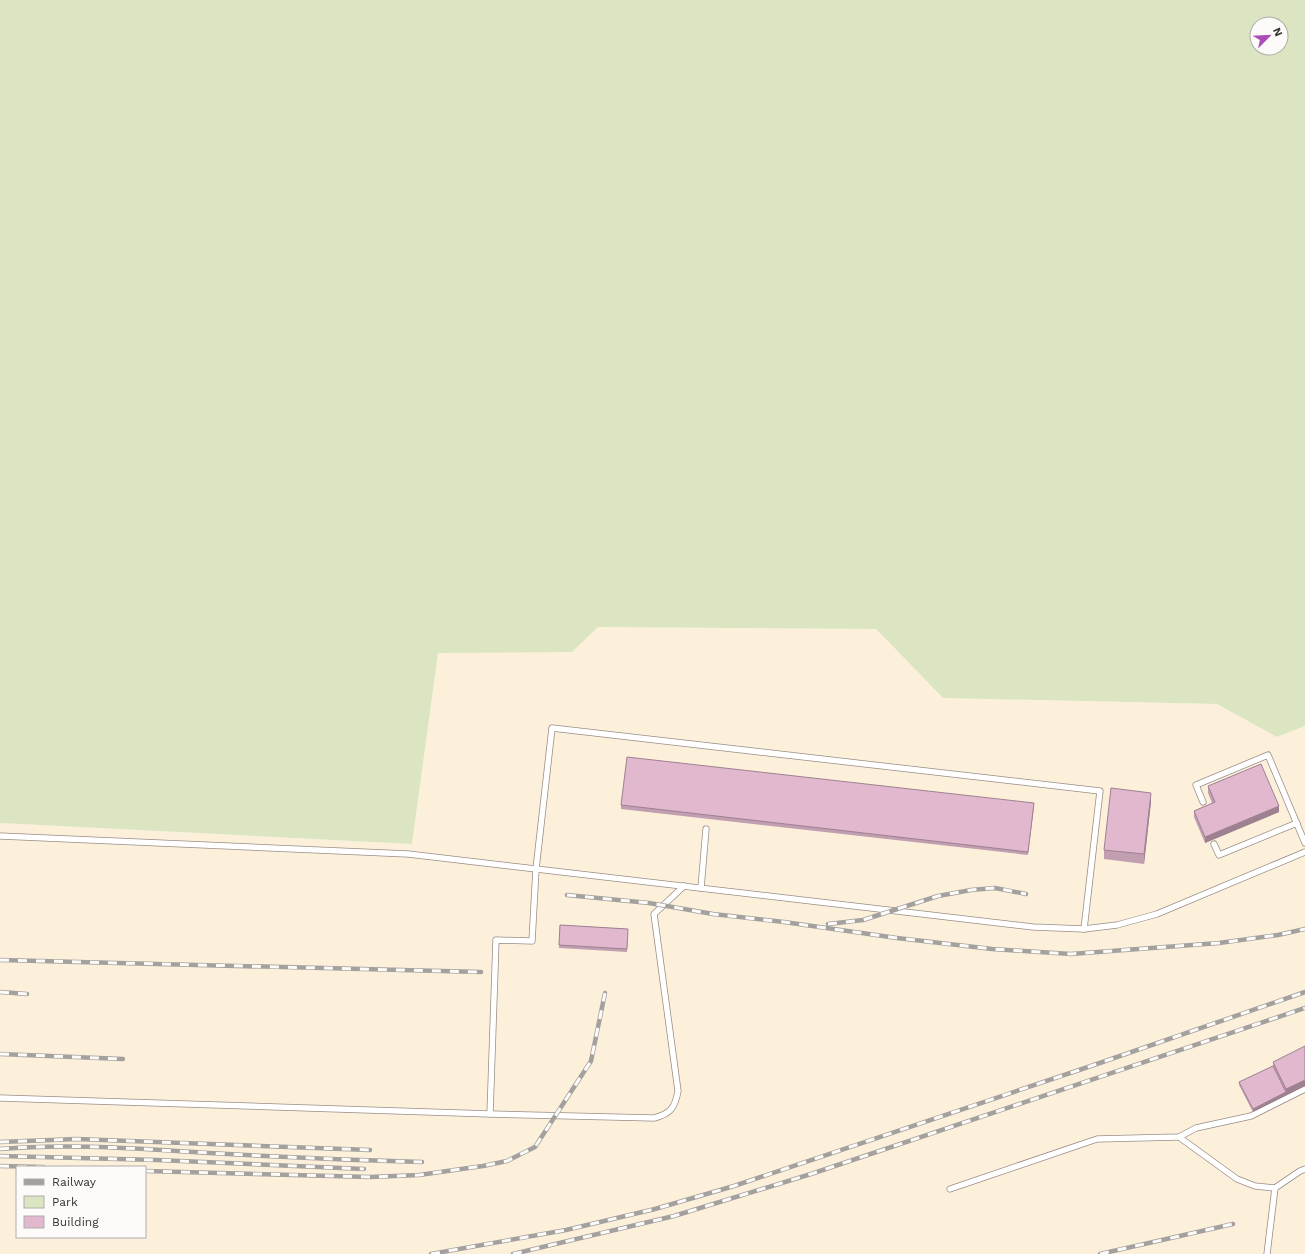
<svg xmlns="http://www.w3.org/2000/svg" width="1305" height="1254" font-family="'Work Sans',sans-serif">
	<style>
		.industrial { fill: #fcf0db; fill-rule: evenodd }
		.green { fill: #dce5c1; fill-rule: evenodd }
		.lines { fill: none; stroke-linecap: round; stroke-linejoin: round }
		.lane-casing { stroke: #998d87; stroke-width: 7 }
		.lane { stroke: #fff; stroke-width: 5.5 }
		.rail-casing { stroke: #a3a09e; stroke-width: 4.5 }
		.rail { stroke: #fdfbf9; stroke-width: 3; stroke-dasharray: 9; stroke-linecap: butt }
		.wall { fill: #c29eb1 }
		.shaded-wall { fill: #9e8190 }
		.building { fill: #e2b8ce; stroke: #9e8190 }
	</style>
	<rect width="100%" height="100%" fill="#fdfbf9"/>
	<path class="industrial" d="M597,627L876,629L943,698L1217,704L1277,737L1305,726V1254H0V823L412,844L438,652H572ZM17,1167H145V1237H17Z"/>
	<path class="green" d="M0,0H1305V726L1277,737L1217,704L943,698L876,629L598,627L572,652L438,653L412,844L0,823ZM1257,24H1281V48H1257Z"/>
	<g class="lines">
		<g class="lane-casing">
			<g id="lane">
				<path d="M1203,802L1196,785L1268,755L1305,843"/>
				<path d="M0,836L408,854L1033,927L1084,929L1117,925L1157,914L1305,852"/>
				<path d="M1214,844L1219,855L1297,823"/>
				<path d="M701,888L706,829"/>
				<path d="M0,1098L490,1114L654,1118C670,1114 675,1108 678,1091L654,914L684,886"/>
				<path d="M490,1114L496,940L532,941L536,869L552,728L1100,791L1084,929"/>
				<path d="M1179,1137L1237,1179L1255,1186L1275,1188L1300,1171L1305,1169"/>
				<path d="M950,1189L1097,1139L1179,1137L1196,1128L1251,1116L1305,1089"/>
				<path d="M1267,1254L1275,1188"/>
			</g>
		</g>
		<use href="#lane" class="lane"/>
		<g class="rail-casing">
			<g id="rail">
				<path d="M567,895L649,903L713,914L784,922L897,938L992,949L1071,954L1219,943L1278,935L1305,929"/>
				<path d="M828,924L863,920L938,896L971,890L995,888L1026,894"/>
				<path d="M0,960L481,972"/>
				<path d="M0,992L27,994"/>
				<path d="M0,1054L123,1059"/>
				<path d="M0,1142L77,1139L370,1150"/>
				<path d="M0,1149C69,1143 140,1149 209,1153C280,1157 351,1160 422,1162"/>
				<path d="M0,1156L157,1160L364,1169"/>
				<path d="M0,1166L43,1167"/>
				<path d="M145,1171L370,1177L419,1175L483,1166L507,1161L535,1147L591,1061L605,993"/>
				<path d="M431,1254L566,1230L655,1209L734,1186L1091,1066L1305,992"/>
				<path d="M513,1254L674,1216L811,1174L1305,1008"/>
				<path d="M1100,1254L1233,1224"/>
			</g>
		</g>
		<use href="#rail" class="rail"/>
	</g>
	<g class="wall">
		<path d="M1208,786L1279,812L1205,843L1194,817V811L1212,803L1208,793Z"/>
		<path d="M1151,802L1144,864L1104,859V850Z"/>
		<path d="M621,805L1034,807L1028,855L621,809Z"/>
		<path d="M560,925L628,929L627,952L559,948Z"/>
		<path d="M1273,1062L1305,1086L1253,1112L1239,1085V1082L1273,1066Z"/>
	</g>
	<g class="shaded-wall">
		<path d="M1151,793V802L1144,864V854Z"/>
		<path d="M1279,806V812L1205,843V837Z"/>
		<path d="M1305,1080V1086L1253,1112V1109L1286,1092V1089Z"/>
	</g>
	<g class="building">
		<path d="M627,757L1034,803L1028,852L621,805Z"/>
		<path d="M1261,764L1279,806L1205,837L1194,811L1215,802L1208,786Z"/>
		<path d="M1111,788L1151,793L1144,854L1104,850Z"/>
		<path d="M560,925L628,929L627,949L559,945Z"/>
		<path d="M1305,1046V1080L1286,1089L1273,1062Z"/>
		<path d="M1273,1066L1286,1092L1253,1109L1239,1082Z"/>
	</g>
	<rect x="16" y="1166" width="130" height="72" fill="#fdfbf9" stroke="#afaca9"/>
	<rect x="24" y="1179" width="20" height="6" fill="#a3a09e" stroke="#afaca9"/>
	<text x="52" y="1186" font-size="12" fill="#3a3532">Railway</text>
	<rect x="24" y="1196" width="20" height="12" fill="#dce5c1" stroke="#afaca9"/>
	<text x="52" y="1206" font-size="12" fill="#3a3532">Park</text>
	<rect x="24" y="1216" width="20" height="12" fill="#e2b8ce" stroke="#afaca9"/>
	<text x="52" y="1226" font-size="12" fill="#3a3532">Building</text>
	<g transform="translate(1269 36) rotate(66)"><circle r="19" fill="#fdfbf9" stroke="#afaca9"/>
	<path d="M0-3L7 15L0 10L-7 15Z" fill="#a94db8"/>
	<text y="-6" font-size="11" font-weight="bold" text-anchor="middle" fill="#3a3532">N</text>
	</g>
</svg>
